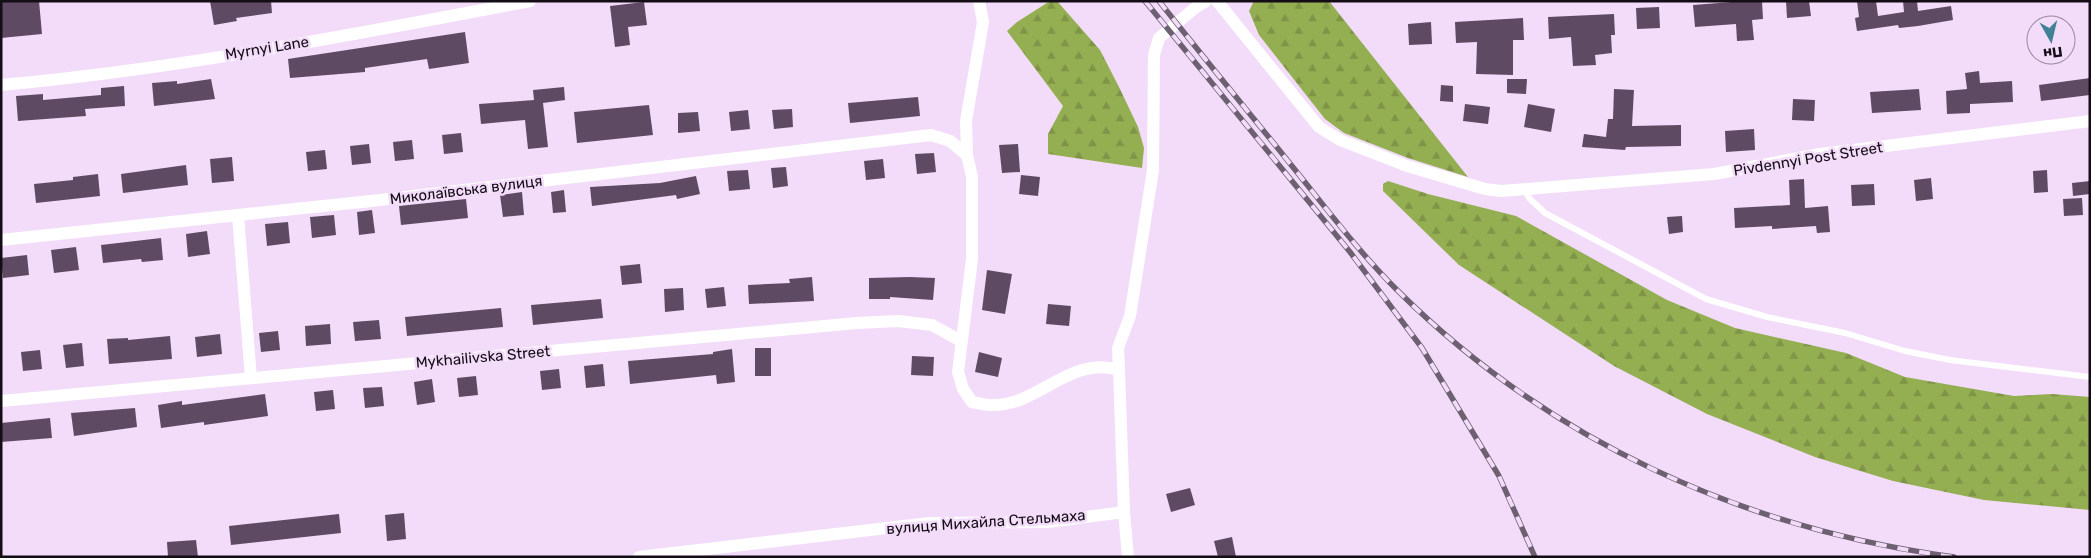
<svg xmlns="http://www.w3.org/2000/svg" width="2091" height="558" font-family="Rubik,sans-serif">
	<style>
		.forest { fill: url(#forest-firs) }
		.building { fill: #5e4b63 }
		.lines { fill: none; stroke-linecap: round; stroke-linejoin: round }
		.lane { stroke: #fff; stroke-width: 6 }
		.street { stroke: #fff; stroke-width: 12 }
		.rail-casing { stroke: #6d6071; stroke-width: 5.5 }
		.rail { stroke: #f3dcf9; stroke-width: 4; stroke-dasharray: 11; stroke-linecap: butt }
		.labels { text-anchor: middle; dominant-baseline: central; stroke-width: 5; stroke-linejoin: round; paint-order: stroke }
		.street-label { font-size: 15px; fill: #140d16; stroke: #f3dcf9 }
	</style>
	<defs>
		<pattern id="forest-firs" width="22" height="20" patternUnits="userSpaceOnUse" patternTransform="scale(1.25)"><rect width="22" height="20" fill="#94ae52"/><path d="M5 1l3.5 6h-7zM16 11l3.5 6h-7z" fill="#7f9447"/></pattern>
	</defs>
	<rect width="100%" height="100%" fill="#f3dcf9"/>
	<g class="forest">
		<path d="M1050,1H1057L1100,50L1119,87L1138,127L1144,148L1142,168L1048,154V134L1063,106L1007,31L1017,22Z"/>
		<path d="M1254,1H1329L1468,177L1408,158L1344,133L1325,119L1259,35L1249,11Z"/>
		<path d="M1388,181L1428,194L1516,216L1667,300L1735,328L1846,353L1905,377L2014,396L2052,394L2090,397V510L1984,500L1893,481L1815,457L1707,414L1614,366L1459,265L1383,191V184Z"/>
	</g>
	<g class="building">
		<path d="M1,1H39L42,34L1,38Z"/>
		<path d="M210,1H271L272,13L236,18L237,21L214,25Z"/>
		<path d="M1745,1H1762L1763,19L1752,20L1754,40L1737,41L1736,24L1695,27L1693,5Z"/>
		<path d="M1786,1H1809L1811,16L1787,18Z"/>
		<path d="M1857,1H1876L1878,16L1904,12L1903,1H1917L1918,11L1951,6L1953,20L1918,26L1899,28L1898,25L1857,31L1855,18L1859,17Z"/>
		<path d="M644,2L647,25L628,27L630,45L615,47L610,6Z"/>
		<path d="M1659,7L1660,28L1637,29L1636,8Z"/>
		<path d="M1614,14L1615,35H1611L1612,53L1595,55L1596,65L1573,66L1571,37L1549,39L1548,17Z"/>
		<path d="M1523,18L1524,40H1513V75L1476,74L1477,42L1456,43L1455,22Z"/>
		<path d="M1431,22L1432,44L1409,45L1408,24Z"/>
		<path d="M465,32L469,63L429,69L427,59L365,68V72L290,78L288,59Z"/>
		<path d="M1979,71L1980,83L2012,81L2013,102L1970,104V113L1947,114L1946,91L1967,89L1965,73Z"/>
		<path d="M2090,78V95L2041,101L2039,85Z"/>
		<path d="M211,79L215,99L154,106L152,83L177,81V84Z"/>
		<path d="M1507,79H1527L1526,94L1507,93Z"/>
		<path d="M1441,85L1453,86V102L1440,101Z"/>
		<path d="M124,86L125,106L85,109L86,116L18,121L16,96L43,94V100L101,95V88Z"/>
		<path d="M564,87L565,100L543,103L548,147L528,149L525,120L481,124L479,104L534,100L533,90Z"/>
		<path d="M1614,89L1634,90L1632,126L1681,125V146L1626,147L1625,150L1582,147L1584,134L1606,137L1608,119H1613Z"/>
		<path d="M1919,89L1921,110L1872,113L1870,92Z"/>
		<path d="M918,97L920,116L850,123L848,103Z"/>
		<path d="M1793,99L1815,100L1814,121L1792,120Z"/>
		<path d="M1465,104L1490,107L1488,124L1463,121Z"/>
		<path d="M1528,104L1555,109L1551,132L1524,127Z"/>
		<path d="M649,105L653,135L577,143L574,112Z"/>
		<path d="M792,109L793,127L774,129L772,110Z"/>
		<path d="M748,110L750,129L731,131L729,112Z"/>
		<path d="M698,112L700,131L678,133V113Z"/>
		<path d="M1754,129L1755,150L1726,152L1725,131Z"/>
		<path d="M461,133L463,152L444,154L442,135Z"/>
		<path d="M412,140L414,159L395,161L393,142Z"/>
		<path d="M369,144L371,163L352,165L350,146Z"/>
		<path d="M1018,144L1020,172L1002,173L999,145Z"/>
		<path d="M325,150L327,169L308,171L306,152Z"/>
		<path d="M934,153L936,172L917,174L915,154Z"/>
		<path d="M232,157L234,181L212,183L210,159Z"/>
		<path d="M883,159L885,178L866,180L864,161Z"/>
		<path d="M186,165L188,185L123,193L121,174Z"/>
		<path d="M786,167L788,186L773,188L771,168Z"/>
		<path d="M748,170L750,189L729,191L727,171Z"/>
		<path d="M2047,170L2048,192L2034,193L2033,171Z"/>
		<path d="M98,174L100,196L36,203L34,184L73,180V177Z"/>
		<path d="M1021,175L1040,177L1038,196L1019,194Z"/>
		<path d="M696,176L700,194L677,199L676,195L592,206L590,187L660,183Z"/>
		<path d="M1931,178L1933,199L1916,201L1914,180Z"/>
		<path d="M1804,179L1805,208L1828,206L1830,232L1817,233L1816,226L1772,229V226L1735,228L1734,208L1790,205L1789,180Z"/>
		<path d="M2090,181V194L2073,196L2072,183Z"/>
		<path d="M1874,184L1875,205L1852,206L1851,185Z"/>
		<path d="M564,190L566,212L553,213L551,192Z"/>
		<path d="M522,192L524,215L503,217L500,195Z"/>
		<path d="M2082,198L2083,215L2064,216L2063,199Z"/>
		<path d="M466,199L468,218L401,225L399,206Z"/>
		<path d="M372,210L375,233L359,235L357,212Z"/>
		<path d="M334,215L336,235L312,238L310,217Z"/>
		<path d="M1682,216L1683,232L1669,234L1667,217Z"/>
		<path d="M288,222L290,243L267,246L265,224Z"/>
		<path d="M207,231L210,254L188,257L186,234Z"/>
		<path d="M161,238L163,260L142,262L141,259L103,263L101,245Z"/>
		<path d="M76,247L79,270L54,273L51,250Z"/>
		<path d="M27,255L29,275L3,278L1,258Z"/>
		<path d="M640,264L642,283L622,285L620,266Z"/>
		<path d="M987,270L1012,274L1005,314L982,310Z"/>
		<path d="M812,277L814,301L749,304L748,285L790,283L789,279Z"/>
		<path d="M910,277L935,278L933,300L890,297V299H869V278Z"/>
		<path d="M724,287L726,306L707,308L705,289Z"/>
		<path d="M683,288L684,310L665,312L664,289Z"/>
		<path d="M601,299L603,318L533,325L531,305Z"/>
		<path d="M1048,304L1071,306L1069,326L1046,324Z"/>
		<path d="M501,308L503,327L407,336L405,317Z"/>
		<path d="M379,320L381,339L355,341L353,322Z"/>
		<path d="M330,324L331,344L306,346L305,326Z"/>
		<path d="M278,331L280,350L261,352L259,333Z"/>
		<path d="M220,334L222,354L197,357L195,337Z"/>
		<path d="M170,336L172,359L109,364L107,339L128,338V340Z"/>
		<path d="M82,343L84,366L66,368L63,345Z"/>
		<rect x="755" y="348" width="16" height="28"/>
		<path d="M732,349L735,382L717,384L716,375L630,384L628,361L713,354V352Z"/>
		<path d="M40,350L42,369L23,371L21,352Z"/>
		<path d="M979,352L1002,358L998,377L975,372Z"/>
		<path d="M912,356L934,357L933,376L911,375Z"/>
		<path d="M603,364L605,386L586,388L584,366Z"/>
		<path d="M559,369L561,388L542,390L540,371Z"/>
		<path d="M476,376L478,395L459,397L457,378Z"/>
		<path d="M432,379L435,402L417,405L414,382Z"/>
		<path d="M382,387L384,406L365,408L363,388Z"/>
		<path d="M333,390L335,409L316,411L314,392Z"/>
		<path d="M265,394L268,416L204,425V422L161,428L158,405L182,401V405Z"/>
		<path d="M135,408L137,427L74,436L71,413Z"/>
		<path d="M50,418L52,438L1,442V423Z"/>
		<path d="M1190,488L1195,505L1171,512L1166,494Z"/>
		<path d="M404,513L406,539L387,541L385,515Z"/>
		<path d="M339,514L341,533L231,545L229,526Z"/>
		<path d="M1232,537L1236,557H1218L1214,541Z"/>
		<path d="M196,540L198,557H168L167,542Z"/>
	</g>
	<g class="lines">
		<path class="lane" d="M1525,190L1530,199L1545,213L1706,299L1767,317L1845,333L1905,351L1950,360L2090,377"/>
		<g class="street">
			<path d="M1217,1L1319,127L1340,140L1407,166L1485,189L1501,191L1714,174L1820,154L2090,121"/>
			<path d="M1,85C179,69 355,34 530,1"/>
			<path d="M967,155L966,121L983,22L979,1"/>
			<path d="M238,215L251,378"/>
			<path d="M1,240L371,201L931,135L950,141L967,155L972,177V259L958,372L963,389L972,402C978,403 985,405 991,405C1038,407 1069,355 1119,370L1124,512L1128,557"/>
			<path d="M1119,370L1118,348L1130,316L1153,170L1154,55L1159,38L1195,8L1206,1"/>
			<path d="M1,401L857,323L898,321L932,325L961,341"/>
			<path d="M639,557L930,523L1048,522L1124,512"/>
		</g>
		<g class="rail-casing">
			<g id="rail">
				<path d="M1145,1L1350,252L1422,348L1499,476L1535,557"/>
				<path d="M1159,1C1203,57 1248,111 1292,166C1326,208 1358,251 1396,289C1548,440 1743,529 1954,557"/>
			</g>
		</g>
		<use href="#rail" class="rail"/>
	</g>
	<g class="labels">
		<g class="street-label">
			<text transform="translate(267 48) rotate(-9)">Myrnyi Lane</text>
			<text transform="translate(1808 159) rotate(-9)">Pivdennyi Post Street</text>
			<text transform="translate(466 190) rotate(-7)">Миколаївська вулиця</text>
			<text transform="translate(483 357) rotate(-5)">Mykhailivska Street</text>
			<text transform="translate(986 522) rotate(-4)">вулиця Михайла Стельмаха</text>
		</g>
	</g>
	<rect width="2091" height="558" fill="none" stroke="#140d16" stroke-width="5"/>
	<g transform="translate(2051 40) rotate(172)"><circle r="24" fill="#f3dcf9" stroke="#9a899e"/>
	<path d="M0-4L9 19L0 12L-9 19Z" fill="#418195"/>
	<text y="-8" font-size="14" font-weight="bold" text-anchor="middle" fill="#140d16">Пн</text>
	</g>
</svg>
